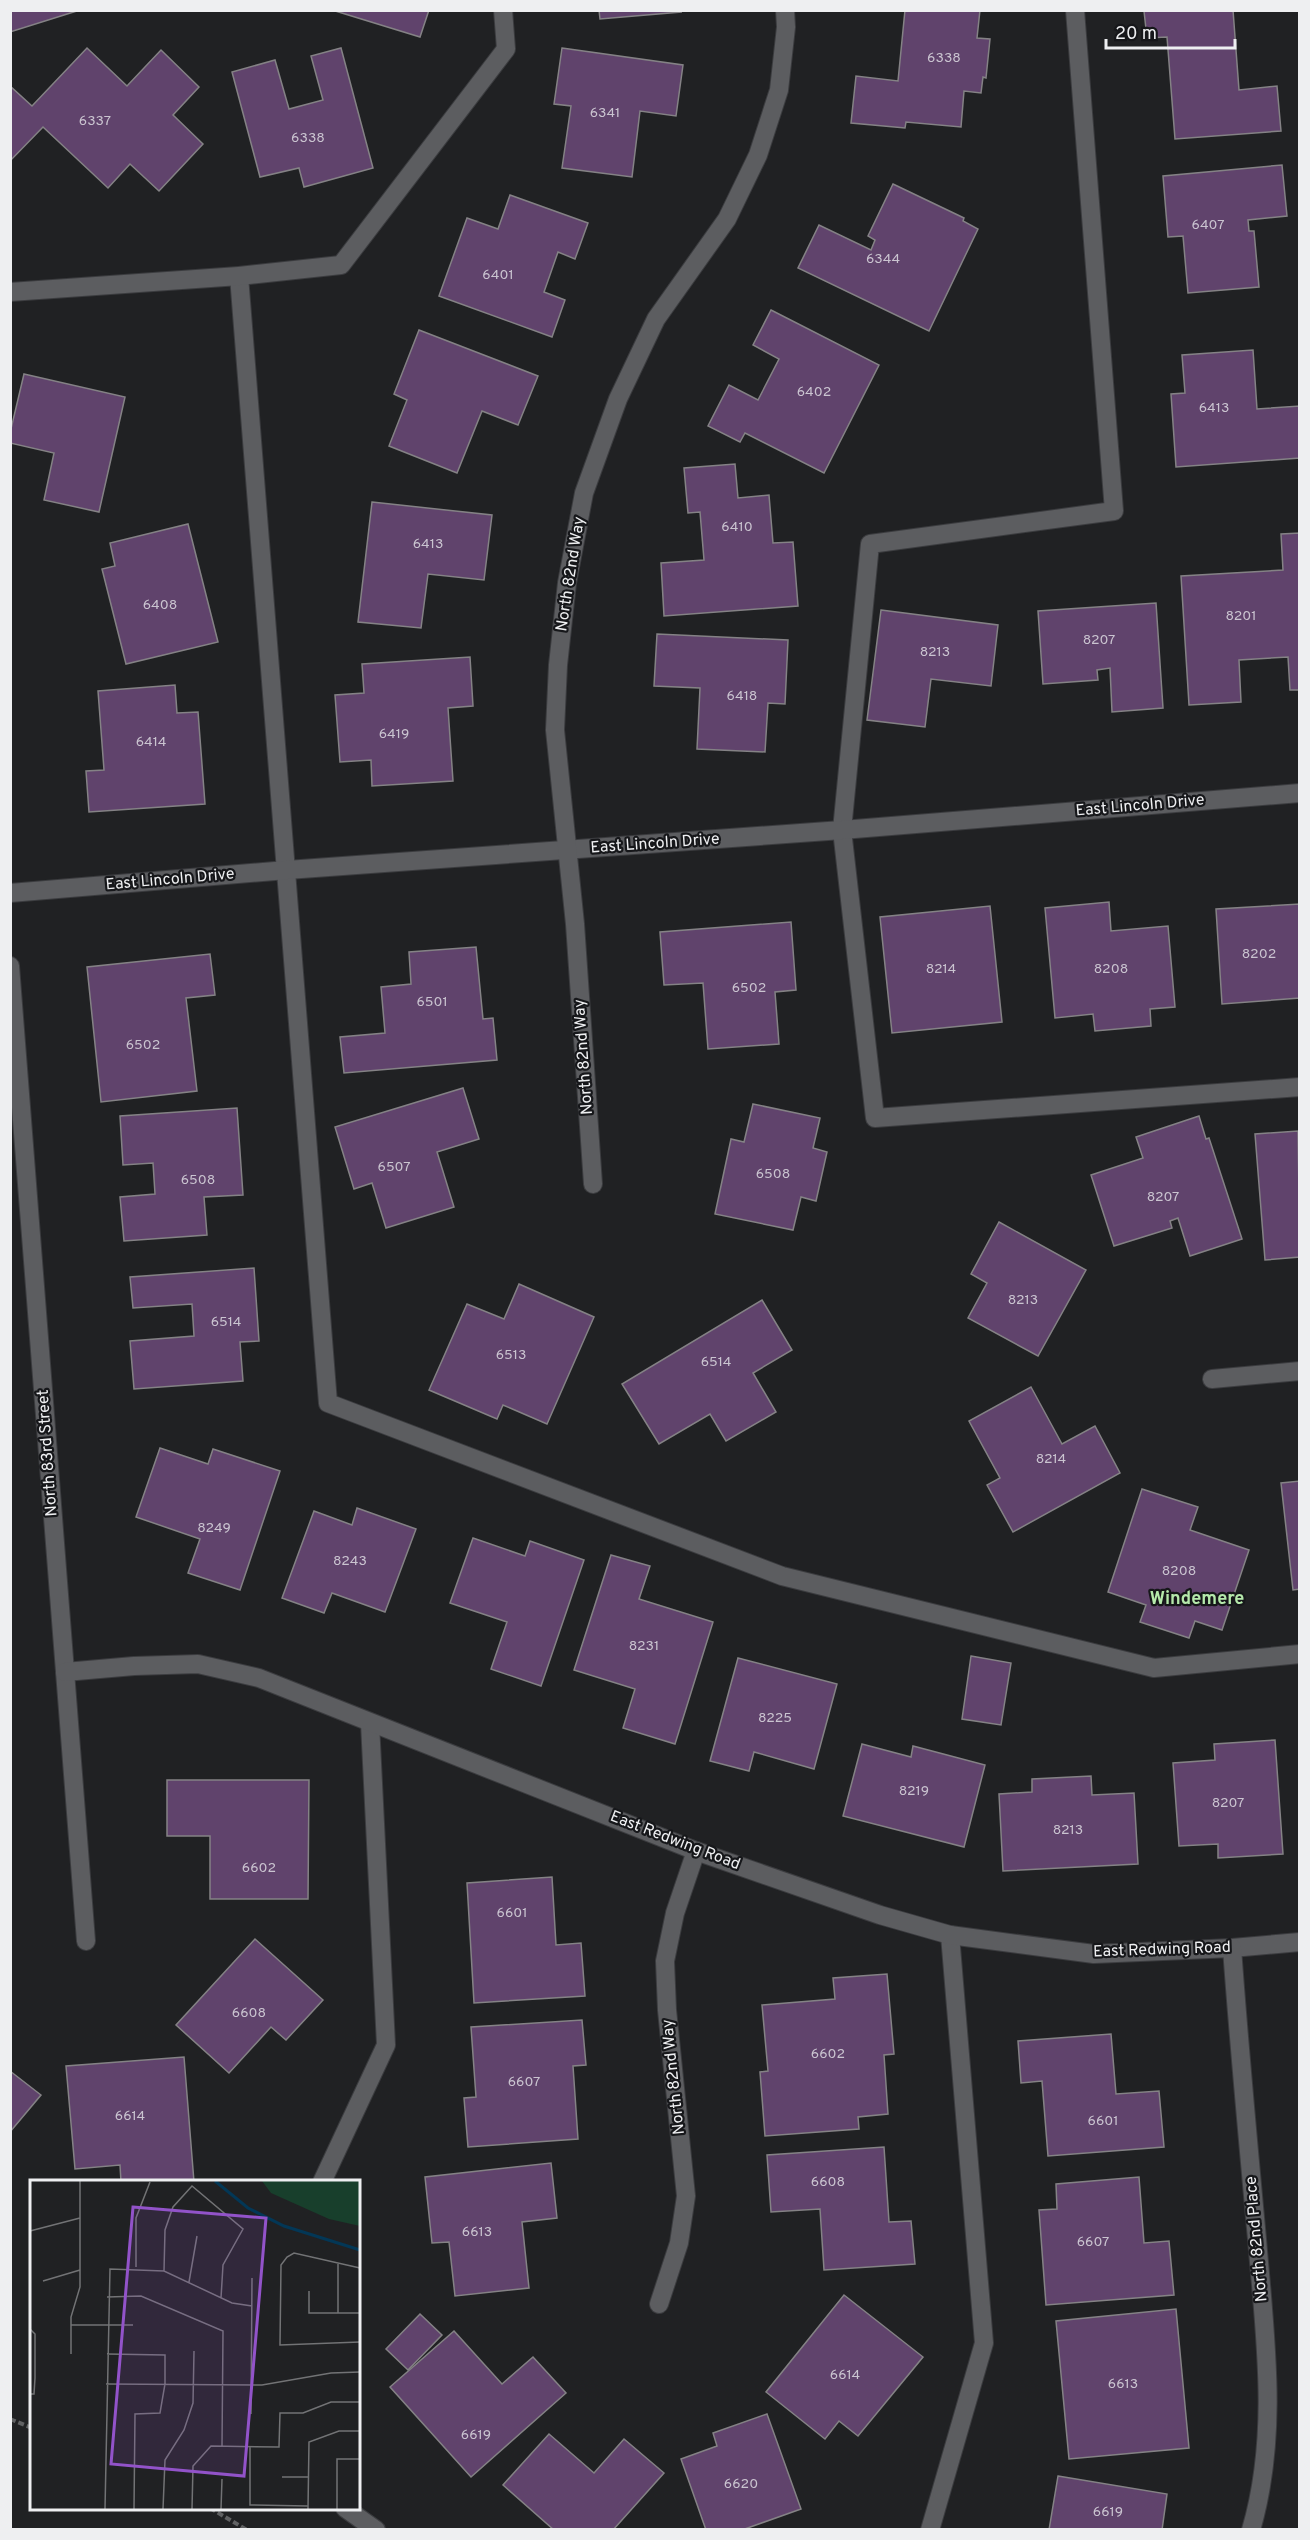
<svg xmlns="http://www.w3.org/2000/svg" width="1310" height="2540" font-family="Overpass,sans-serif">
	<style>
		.building { fill: #60436c; stroke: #848285; stroke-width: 1.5 }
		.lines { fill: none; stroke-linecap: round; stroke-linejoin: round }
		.lane-casing { stroke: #3b3c3f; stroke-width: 20 }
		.street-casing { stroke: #3b3c3f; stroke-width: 20 }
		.path { stroke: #616264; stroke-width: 4; stroke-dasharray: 6 3; stroke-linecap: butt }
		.lane { stroke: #5c5d60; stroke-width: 18 }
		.street { stroke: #5c5d60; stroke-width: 18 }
		.labels { text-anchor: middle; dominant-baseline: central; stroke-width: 4.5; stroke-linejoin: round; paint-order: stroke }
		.number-label { font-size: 14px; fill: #cac4d0 }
		.street-label { font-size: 16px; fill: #eeeff1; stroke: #16171a }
		.neighbourhood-label { font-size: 18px; font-weight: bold; fill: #b5e9ab; stroke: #16171a }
		.inset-river { fill: none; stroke: #033756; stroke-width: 3 }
		.inset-road { fill: none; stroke: #727375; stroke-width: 1.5 }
		.view { fill: #9253c9; fill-opacity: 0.15; stroke: #9253c9; stroke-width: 3 }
		.inset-edge { fill: none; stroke: #eeeff1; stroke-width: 3 }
	</style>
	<rect width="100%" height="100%" fill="#202123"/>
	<g class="building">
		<path d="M10,10H80L10,32Z"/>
		<path d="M332,10H429L420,37Z"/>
		<path d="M599,10H680L681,12L600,19Z"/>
		<path d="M905,10H980L977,38L990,39L986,78L983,77L981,93L964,91L961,127L906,122L905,128L851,123L856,76L898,81Z"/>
		<path d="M1233,10L1239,90L1277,86L1281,131L1175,139L1167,37L1147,38L1144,11Z"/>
		<path d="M87,48L127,86L161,50L199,87L173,115L203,144L159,191L130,164L108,188L43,127L10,161V86L32,106Z"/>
		<path d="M341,48L373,168L304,187L299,168L260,177L232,72L275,60L289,109L323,100L311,56Z"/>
		<path d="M562,48L683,65L676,116L640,111L632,177L562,168L571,106L554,104Z"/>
		<path d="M1282,165L1287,216L1248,220L1249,231H1254L1259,287L1188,293L1183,236L1168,237L1163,176Z"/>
		<path d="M893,184L964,218L963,221L978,229L929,331L798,268L819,225L871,250L875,240L868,236Z"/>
		<path d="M510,195L588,223L575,259L558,252L544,292L565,300L552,337L439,296L467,218L498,229Z"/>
		<path d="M771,310L879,365L824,473L745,433L740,442L708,426L729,385L758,400L779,359L753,345Z"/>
		<path d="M419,330L538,376L518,425L482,411L457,473L389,446L407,400L394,394Z"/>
		<path d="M1253,350L1257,409L1300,406V458L1176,467L1171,394L1185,393L1182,355Z"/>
		<path d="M24,374L125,397L99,512L44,500L54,453L10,443V433Z"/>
		<path d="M735,464L738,498L769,495L773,543L793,542L798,606L664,616L661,563L704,560L700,512L688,513L684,468Z"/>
		<path d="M372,502L492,515L484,580L428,574L421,628L358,622Z"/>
		<path d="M188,524L218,642L126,664L102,569L115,566L110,543Z"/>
		<path d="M1300,533V690H1290L1288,657L1239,660L1241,702L1189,705L1181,576L1283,570L1281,534Z"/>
		<path d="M1156,603L1163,708L1112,712L1110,668L1097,670L1098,680L1043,684L1038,611Z"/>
		<path d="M881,610L998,625L991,686L931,679L925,727L867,720Z"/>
		<path d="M657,634L788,640L785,704L768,703L765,752L697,749L700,688L654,686Z"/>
		<path d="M470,657L473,706L448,708L453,781L372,786L371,760L340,762L335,695L364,693L362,664Z"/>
		<path d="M175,685L177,713L198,712L205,804L89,812L86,771L104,770L98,691Z"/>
		<path d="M1109,902L1111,931L1168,926L1175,1007L1150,1009L1151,1026L1095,1031L1093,1014L1055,1018L1045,908Z"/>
		<path d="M1300,904V998L1222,1004L1216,909Z"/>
		<path d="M990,906L1002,1022L892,1033L880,917Z"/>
		<path d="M791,922L796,990L775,992L779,1044L708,1049L703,983L664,985L660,932Z"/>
		<path d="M476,947L483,1019L493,1018L497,1060L344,1073L340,1037L385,1033L381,987L411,984L409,952Z"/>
		<path d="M210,954L215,995L186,998L197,1091L101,1102L87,967Z"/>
		<path d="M463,1088L479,1139L437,1152L454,1207L386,1228L372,1183L354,1189L335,1127Z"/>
		<path d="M753,1104L820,1118L813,1148L827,1152L816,1201L801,1197L793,1230L715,1214L731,1139L744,1142Z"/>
		<path d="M237,1108L243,1195L204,1197L207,1235L124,1241L120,1197L155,1194L153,1163L123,1165L120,1116Z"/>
		<path d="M1199,1116L1206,1139L1209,1138L1242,1239L1190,1256L1178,1218L1170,1221L1172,1228L1114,1246L1091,1175L1143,1158L1136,1137Z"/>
		<path d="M1298,1131L1300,1257L1265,1260L1255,1134Z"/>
		<path d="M999,1222L1086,1270L1038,1356L968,1318L987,1283L971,1274Z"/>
		<path d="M254,1268L259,1341L240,1342L243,1381L134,1389L130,1341L194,1336L192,1304L133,1308L130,1277Z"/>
		<path d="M519,1284L594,1317L547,1424L503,1405L497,1419L429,1390L467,1304L504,1319Z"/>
		<path d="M762,1300L792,1350L753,1373L776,1412L726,1441L710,1414L659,1444L622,1384Z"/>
		<path d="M1031,1387L1062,1444L1095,1426L1120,1473L1013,1532L987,1485L1000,1478L969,1421Z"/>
		<path d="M160,1448L208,1464L213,1449L280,1471L240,1590L188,1573L200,1539L136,1517Z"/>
		<path d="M1300,1481V1589L1293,1590L1281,1483Z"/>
		<path d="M1142,1489L1198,1507L1190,1530L1249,1550L1222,1630L1195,1621L1189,1638L1140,1622L1146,1605L1108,1592Z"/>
		<path d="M357,1508L416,1529L385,1612L332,1593L324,1613L282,1598L314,1511L352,1525Z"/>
		<path d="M473,1538L525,1556L530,1541L584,1560L541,1686L491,1669L507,1622L450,1603Z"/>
		<path d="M611,1555L650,1566L639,1599L713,1622L675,1744L623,1728L635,1689L574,1670Z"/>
		<path d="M971,1656L1011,1663L1001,1725L962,1719Z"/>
		<path d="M738,1658L837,1684L814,1769L754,1752L749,1771L710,1761Z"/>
		<path d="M1275,1740L1283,1854L1218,1858V1844L1179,1846L1173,1763L1215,1760L1214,1744Z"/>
		<path d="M862,1744L911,1757L913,1746L985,1765L964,1847L843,1816Z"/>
		<path d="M1091,1776L1092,1795L1134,1793L1138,1864L1003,1871L999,1794L1032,1792V1779Z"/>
		<path d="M167,1780H309L308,1899H210V1836H167Z"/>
		<path d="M552,1877L556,1945L581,1943L585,1996L474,2003L467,1883Z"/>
		<path d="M255,1939L323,2000L286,2040L271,2027L229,2073L176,2025Z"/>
		<path d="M887,1974L894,2054L884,2055L888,2114L858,2117L859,2129L765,2136L760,2072L768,2071L762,2005L835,1999L833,1978Z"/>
		<path d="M582,2020L586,2065L573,2066L578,2139L468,2147L464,2098L476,2097L471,2027Z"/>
		<path d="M1111,2034L1116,2094L1159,2091L1164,2147L1048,2156L1042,2081L1021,2083L1018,2041Z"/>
		<path d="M184,2057L194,2182H121L120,2165L75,2169L66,2066Z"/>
		<path d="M10,2071L41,2095L10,2132Z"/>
		<path d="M884,2147L889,2222L911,2221L915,2264L824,2270L820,2209L771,2212L767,2155Z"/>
		<path d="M551,2163L557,2218L522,2222L529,2288L455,2296L449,2242L432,2243L425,2177Z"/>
		<path d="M1139,2177L1144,2243L1169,2241L1174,2295L1046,2305L1039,2210L1057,2209L1056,2184Z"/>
		<path d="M844,2295L923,2357L858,2436L839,2421L825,2439L766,2392Z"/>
		<path d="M1176,2309L1189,2448L1069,2459L1056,2321Z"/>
		<path d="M420,2314L442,2335L408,2370L386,2349Z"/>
		<path d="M454,2331L502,2384L533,2357L566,2393L471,2477L390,2387Z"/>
		<path d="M767,2414L801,2509L742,2530H706L681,2459L717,2446L713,2433Z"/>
		<path d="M549,2434L594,2473L624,2439L664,2473L613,2530H554L503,2485Z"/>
		<path d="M1058,2476L1167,2494L1162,2530H1049Z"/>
	</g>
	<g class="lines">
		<g class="lane-casing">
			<g id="lane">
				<path d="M1075,10L1114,511L870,544L842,830L875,1118L1300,1087"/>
				<path d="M239,276L328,1403L782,1576L1154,1668L1300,1654"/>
				<path d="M10,292L239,276L341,265L506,49L503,10"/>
				<path d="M322,2182L386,2045L370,1723"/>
				<path d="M345,2508L376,2530"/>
				<path d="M930,2530L984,2343L950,1935"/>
			</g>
		</g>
		<g class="street-casing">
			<g id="street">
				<path d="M10,893L287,870L842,830L1300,793"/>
				<path d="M10,966L86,1941"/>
				<path d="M593,1184L575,924L555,730L558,665L567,583L584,493L618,399L656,319L727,219L758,155L779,90L786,27L785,10"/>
				<path d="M1212,1379L1300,1371"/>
				<path d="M65,1672L134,1666L198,1664L259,1678L696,1851L880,1915L950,1935L1094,1954L1232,1948L1300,1942"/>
				<path d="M1232,1948C1239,2045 1248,2142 1257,2239C1265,2336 1279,2434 1251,2530"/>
				<path d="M659,2304L679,2243L686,2196L667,2010L665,1961L675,1913L696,1851"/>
			</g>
		</g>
		<g class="path">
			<path d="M10,2419L32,2428"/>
			<path d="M210,2508L247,2530"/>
		</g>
		<use href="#lane" class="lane"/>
		<use href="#street" class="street"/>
	</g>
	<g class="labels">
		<g class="number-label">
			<text x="944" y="58">6338</text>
			<text x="605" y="113">6341</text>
			<text x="95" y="121">6337</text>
			<text x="308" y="138">6338</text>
			<text x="1208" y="225">6407</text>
			<text x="883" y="259">6344</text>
			<text x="498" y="275">6401</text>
			<text x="814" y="392">6402</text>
			<text x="1214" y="408">6413</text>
			<text x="737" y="527">6410</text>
			<text x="428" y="544">6413</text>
			<text x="160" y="605">6408</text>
			<text x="1241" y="616">8201</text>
			<text x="1099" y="640">8207</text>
			<text x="935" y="652">8213</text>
			<text x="742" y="696">6418</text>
			<text x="394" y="734">6419</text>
			<text x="151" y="742">6414</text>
			<text x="1259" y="954">8202</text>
			<text x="941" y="969">8214</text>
			<text x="1111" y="969">8208</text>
			<text x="749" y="988">6502</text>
			<text x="432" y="1002">6501</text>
			<text x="143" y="1045">6502</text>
			<text x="394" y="1167">6507</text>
			<text x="773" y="1174">6508</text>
			<text x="198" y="1180">6508</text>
			<text x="1163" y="1197">8207</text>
			<text x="1023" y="1300">8213</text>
			<text x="226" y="1322">6514</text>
			<text x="511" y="1355">6513</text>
			<text x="716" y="1362">6514</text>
			<text x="1051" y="1459">8214</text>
			<text x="214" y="1528">8249</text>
			<text x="350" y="1561">8243</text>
			<text x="1179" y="1571">8208</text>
			<text x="644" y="1646">8231</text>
			<text x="775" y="1718">8225</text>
			<text x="914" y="1791">8219</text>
			<text x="1228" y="1803">8207</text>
			<text x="1068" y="1830">8213</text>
			<text x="259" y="1868">6602</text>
			<text x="512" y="1913">6601</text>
			<text x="249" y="2013">6608</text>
			<text x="828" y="2054">6602</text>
			<text x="524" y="2082">6607</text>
			<text x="130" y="2116">6614</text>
			<text x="1103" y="2121">6601</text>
			<text x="828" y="2182">6608</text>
			<text x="477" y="2232">6613</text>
			<text x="1093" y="2242">6607</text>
			<text x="845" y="2375">6614</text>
			<text x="1123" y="2384">6613</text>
			<text x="476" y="2435">6619</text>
			<text x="741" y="2484">6620</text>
			<text x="1108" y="2512">6619</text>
		</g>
		<g class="street-label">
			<text transform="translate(571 574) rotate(-81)">North 82nd Way</text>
			<text transform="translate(1140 806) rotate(-5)">East Lincoln Drive</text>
			<text transform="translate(655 844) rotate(-4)">East Lincoln Drive</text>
			<text transform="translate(170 880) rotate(-5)">East Lincoln Drive</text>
			<text transform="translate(584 1057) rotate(-94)">North 82nd Way</text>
			<text transform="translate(48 1453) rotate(-94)">North 83rd Street</text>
			<text transform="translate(675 1841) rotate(21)">East Redwing Road</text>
			<text transform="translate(1162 1950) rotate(-2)">East Redwing Road</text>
			<text transform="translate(674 2077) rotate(-96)">North 82nd Way</text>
			<text transform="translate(1257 2239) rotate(-95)">North 82nd Place</text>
		</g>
		<g class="neighbourhood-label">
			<text x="1197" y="1599">Windemere</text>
		</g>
	</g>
	<g transform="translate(30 2180)">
		<rect width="330" height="330" fill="#202123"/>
		<path d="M232,1H330V46L299,39L241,13Z" fill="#183f2c"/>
		<path class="inset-river" d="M185,1L218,28L254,46L330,70"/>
		<path class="inset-road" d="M0,4V38M0,51L50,38M106,87V38L120,2M330,88L264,73L257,77L251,85L250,165L330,162M134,91L135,50L143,27L162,6L213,49L193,85L191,118M13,101L50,90M159,102L167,56M279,111V133H330M77,117L111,116L193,151L192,266M308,133V84M41,145H103M0,149L5,154V198L4,214H0M41,174V137L50,107V1M77,174L135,175V204L130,233L105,234L104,329M76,204L232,205L301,193L330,192M221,234L222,98M220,266V325L278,326M252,297H278M75,329L80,89L134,91L202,123L222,126M133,329L135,280L154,250L163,223L164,171M162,329L163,286L181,266L249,267L250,233H273L301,222H330M191,329L192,299M278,329L279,262L309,251H330M307,329V279H330"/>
		<path class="view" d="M103,27L236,38L214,296L81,284Z"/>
		<rect width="330" height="330" class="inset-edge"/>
	</g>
	<rect width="1310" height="2540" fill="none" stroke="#eeeff1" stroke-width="24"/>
	<path d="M1106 39v9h129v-9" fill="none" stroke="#eeeff1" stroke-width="3"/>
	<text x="1115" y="39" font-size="18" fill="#eeeff1" stroke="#16171a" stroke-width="4.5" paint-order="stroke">20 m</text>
</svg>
